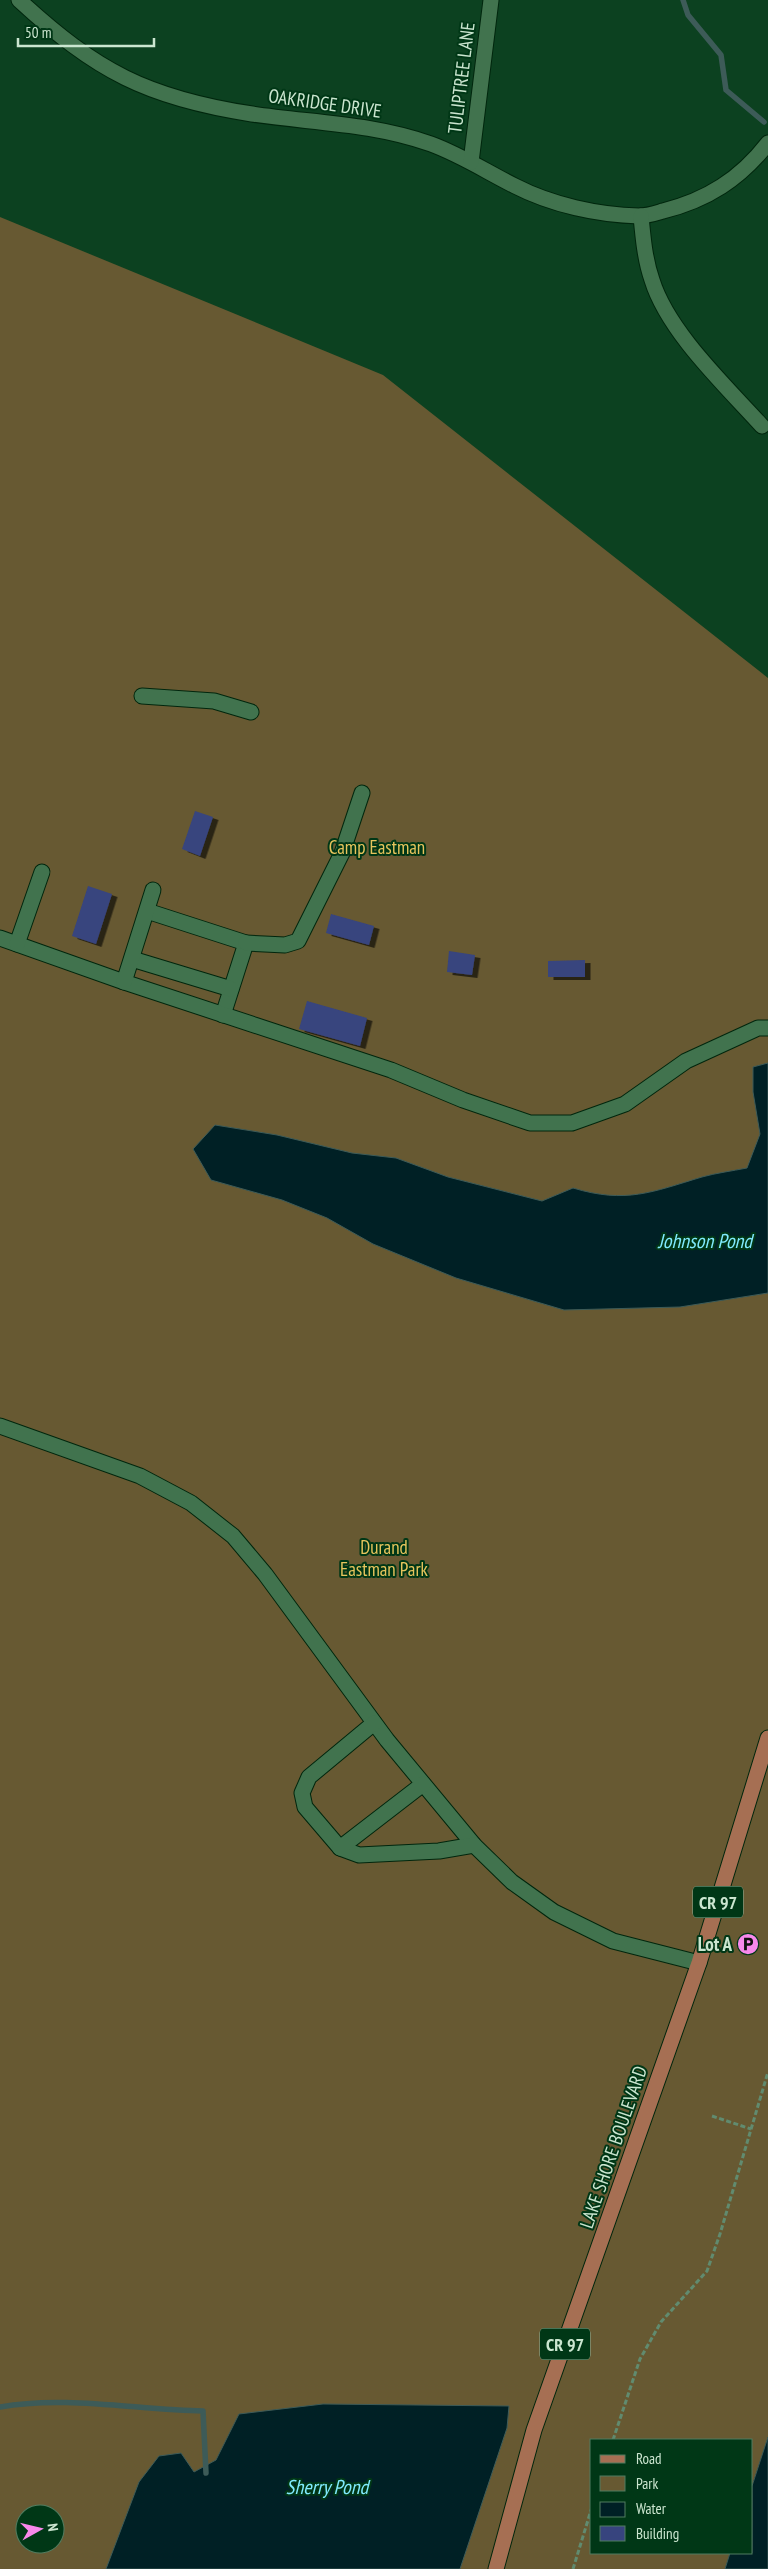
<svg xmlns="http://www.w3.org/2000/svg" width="768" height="2569" font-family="'PT Sans Narrow',sans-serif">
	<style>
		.green { fill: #675932; fill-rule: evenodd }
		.water { fill: #002025; stroke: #3d5b58 }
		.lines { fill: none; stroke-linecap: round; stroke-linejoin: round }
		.stream { stroke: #3d5b58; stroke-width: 5.5 }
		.building { fill: #37447e; filter: url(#shadow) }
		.minor-casing { stroke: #00260d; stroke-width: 17 }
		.major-casing { stroke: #00260d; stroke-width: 17 }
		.path { stroke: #618b6f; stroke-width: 3; stroke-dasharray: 5 2.5; stroke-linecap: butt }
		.minor { stroke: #41734e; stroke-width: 15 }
		.major { stroke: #a66f53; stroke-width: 15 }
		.labels { text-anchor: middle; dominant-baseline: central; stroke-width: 4; stroke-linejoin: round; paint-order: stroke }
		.shield { fill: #003716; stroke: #8eb298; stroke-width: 1 }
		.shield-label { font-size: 18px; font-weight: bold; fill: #cbe6d0 }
		.street-label { font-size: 19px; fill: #cbe6d0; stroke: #003716 }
		.park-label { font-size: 19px; fill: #e6c45d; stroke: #003716 }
		.poi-label { font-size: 19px; font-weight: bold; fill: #cbe6d0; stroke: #003716; text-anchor: end }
		.water-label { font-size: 20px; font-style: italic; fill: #80eafe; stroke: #003716 }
	</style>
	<defs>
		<filter id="shadow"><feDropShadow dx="5.5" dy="3" stdDeviation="0" flood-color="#0009"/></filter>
	</defs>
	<rect width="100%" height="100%" fill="#0c4120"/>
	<path class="green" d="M0,217L383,375L768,678V2437L752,2486V2440H592V2553H730L725,2569H0ZM25,2514H55V2544H25Z"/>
	<g class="water">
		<path d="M768,1063V1293L680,1307L564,1310L456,1278L373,1244L327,1218L282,1200L211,1180L193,1149L215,1125L277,1135L352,1153L396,1158L448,1177L542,1201L573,1188C626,1204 652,1192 702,1177C716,1173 732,1171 747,1168L760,1134L753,1092V1067Z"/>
		<path d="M323,2404L509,2406L507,2428L460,2569H106L139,2482L159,2456L181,2453L194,2472L216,2460L239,2414Z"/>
		<path d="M768,2437V2569H725L730,2553H752V2486Z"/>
	</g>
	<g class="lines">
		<g class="stream">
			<path d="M683,0L688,15L721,55L726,90L764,122"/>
			<path d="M0,2407C64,2395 138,2410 203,2411L206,2473"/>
		</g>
	</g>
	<g class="building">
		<path d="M195,811L213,817L200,856L182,849Z"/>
		<path d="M88,886L112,894L96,944L72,936Z"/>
		<path d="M331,914L374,926L369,945L326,933Z"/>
		<path d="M449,951L475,955L472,975L447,972Z"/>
		<path d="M585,960V977H548V961Z"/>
		<path d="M307,1001L367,1018L360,1046L299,1029Z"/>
	</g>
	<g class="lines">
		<g class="minor-casing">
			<g id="minor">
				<path d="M19,0C96,71 147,98 252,114C312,123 372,123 431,144C461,155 487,172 515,186C552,205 598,215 639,216C647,216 656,213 663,211C707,200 740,179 768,143"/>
				<path d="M471,162L491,0"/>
				<path d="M641,216C643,238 645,260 652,280C668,332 726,386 762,426"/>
				<path d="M142,696L214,701L251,712"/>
				<path d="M147,911L246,943L223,1015"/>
				<path d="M0,938L124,982L391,1070L463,1100L530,1123H572L625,1104L686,1061L758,1028H768"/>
				<path d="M246,943L285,945L298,941L342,853L362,793"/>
				<path d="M17,944L42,872"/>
				<path d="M132,959L231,989"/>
				<path d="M124,982L153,890"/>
				<path d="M0,1426L140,1476L191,1503L233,1536L265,1574L387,1740L474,1845L512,1882L554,1912L613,1941L699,1963"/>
				<path d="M374,1723L309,1777L302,1793L305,1807L340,1848L359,1855L439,1851L474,1845"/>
				<path d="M340,1848L423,1784"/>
			</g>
		</g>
		<g class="major-casing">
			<path id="major" d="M496,2569L534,2430L699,1963L768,1738"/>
		</g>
		<g class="path">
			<path d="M712,2116L751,2129"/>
			<path d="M613,2440L640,2359L661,2322L707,2271L720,2234L768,2072"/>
			<path d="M573,2569L592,2507"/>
		</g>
		<use href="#minor" class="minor"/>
		<use href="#major" class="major"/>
	</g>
	<defs>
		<g id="parking-disc" transform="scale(1.125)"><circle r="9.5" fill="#f788eb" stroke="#003716"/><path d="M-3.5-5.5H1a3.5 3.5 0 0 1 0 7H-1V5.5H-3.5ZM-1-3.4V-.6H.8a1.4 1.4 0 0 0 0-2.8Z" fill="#111"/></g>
	</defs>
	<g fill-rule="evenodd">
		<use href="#parking-disc" x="748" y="1944"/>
	</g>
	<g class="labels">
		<g class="shield">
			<rect x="693" y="1886.5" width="50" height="31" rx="4"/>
			<rect x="540" y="2328.5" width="50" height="31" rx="4"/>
		</g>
		<g class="shield-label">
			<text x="718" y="1902">CR 97</text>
			<text x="565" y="2344">CR 97</text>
		</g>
		<g class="street-label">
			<text transform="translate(461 78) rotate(-83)">TULIPTREE LANE</text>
			<text transform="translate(325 103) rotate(8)">OAKRIDGE DRIVE</text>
			<text transform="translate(613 2147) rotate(-71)">LAKE SHORE BOULEVARD</text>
		</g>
		<g class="park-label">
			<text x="377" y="847">Camp Eastman</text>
			<text x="384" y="1547">Durand<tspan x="384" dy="22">Eastman Park</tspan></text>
		</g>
		<g class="poi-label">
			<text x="732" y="1944">Lot A</text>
		</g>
		<g class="water-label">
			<text x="705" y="1241">Johnson Pond</text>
			<text x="327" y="2487">Sherry Pond</text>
		</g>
	</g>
	<rect x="590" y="2439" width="162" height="115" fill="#003716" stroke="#517d60"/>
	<rect x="600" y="2455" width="25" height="8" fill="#a66f53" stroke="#517d60"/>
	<text x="636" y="2464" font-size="15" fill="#cbe6d0">Road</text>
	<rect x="600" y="2476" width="25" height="15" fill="#675932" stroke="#517d60"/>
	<text x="636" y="2489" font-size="15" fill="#cbe6d0">Park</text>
	<rect x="600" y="2502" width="25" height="15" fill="#002025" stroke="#517d60"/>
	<text x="636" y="2514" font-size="15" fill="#cbe6d0">Water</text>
	<rect x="600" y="2526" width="25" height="15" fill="#37447e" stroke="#517d60"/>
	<text x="636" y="2539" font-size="15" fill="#cbe6d0">Building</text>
	<g transform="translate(40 2529) rotate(82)"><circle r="24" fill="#003716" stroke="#517d60"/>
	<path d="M0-4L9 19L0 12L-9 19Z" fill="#f788eb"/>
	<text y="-8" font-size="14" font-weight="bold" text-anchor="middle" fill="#cbe6d0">N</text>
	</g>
	<path d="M18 38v8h136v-8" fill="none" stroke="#cbe6d0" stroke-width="2.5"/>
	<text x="25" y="38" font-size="15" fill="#cbe6d0" stroke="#003716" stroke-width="4" paint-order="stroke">50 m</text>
</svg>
